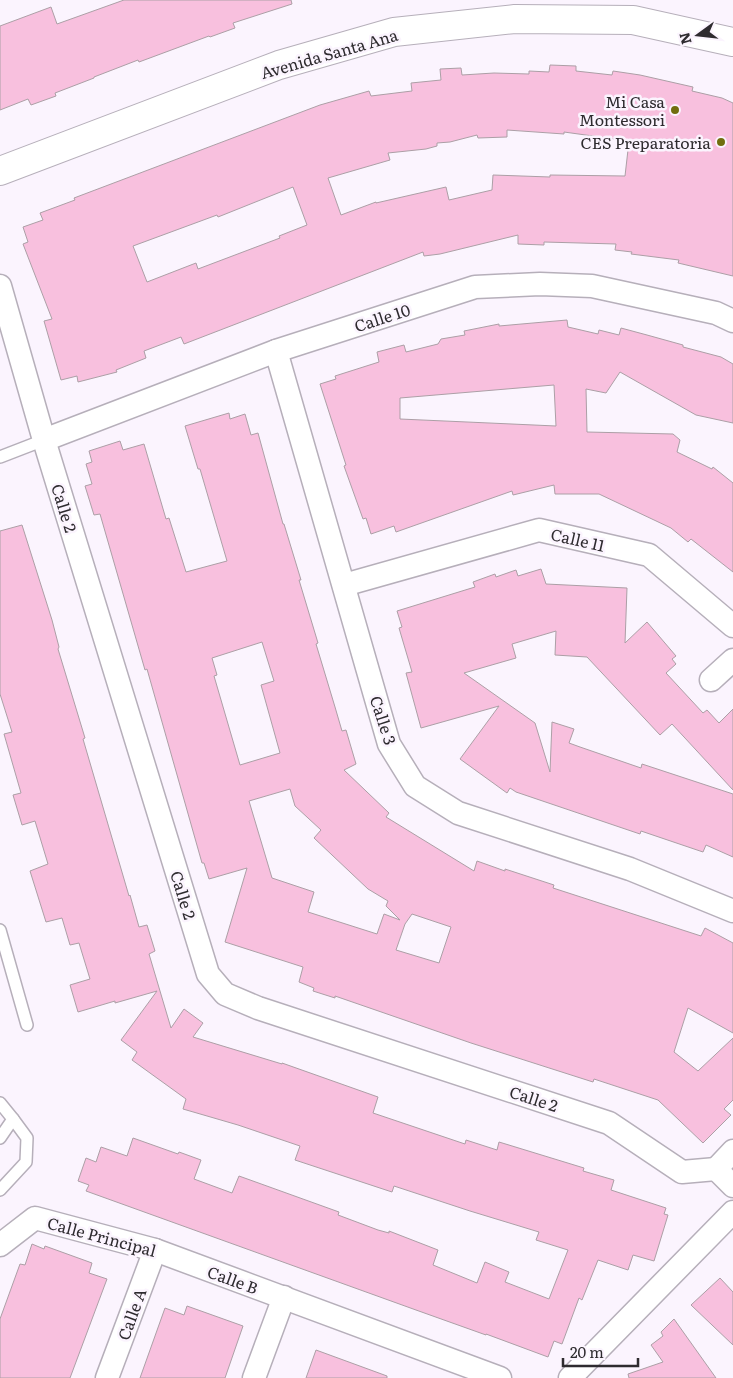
<svg xmlns="http://www.w3.org/2000/svg" width="733" height="1378" font-family="Literata,serif">
	<style>
		.building { fill: #f8c0de; stroke: #ac9fa6; fill-rule: evenodd }
		.lines { fill: none; stroke-linecap: round; stroke-linejoin: round }
		.lane-casing { stroke: #b6afba; stroke-width: 14 }
		.street-casing { stroke: #b6afba; stroke-width: 25 }
		.secondary-casing { stroke: #b6afba; stroke-width: 30 }
		.lane { stroke: #fff; stroke-width: 11 }
		.street { stroke: #fff; stroke-width: 22 }
		.secondary { stroke: #fff; stroke-width: 28 }
		.poi-dot { fill: #716e0e; stroke: #fbf4fe; stroke-width: 2 }
		.labels { text-anchor: middle; dominant-baseline: central; stroke-width: 5; stroke-linejoin: round; paint-order: stroke }
		.street-label { font-size: 16px; fill: #2e2b2f; stroke: #fbf4fe }
		.poi-label { font-size: 16px; fill: #2e2b2f; stroke: #fbf4fe; text-anchor: end }
	</style>
	<rect width="100%" height="100%" fill="#fbf4fe"/>
	<g class="building">
		<path d="M124,0H291L292,4L233,23L235,28L210,37L209,36L139,62L138,60L94,77V78L55,93L56,96L31,105L28,99L0,110V26L51,7L57,24Z"/>
		<path d="M550,65L576,66V71L612,75L613,71L640,75L693,87L692,91L722,98L733,103V276L678,263L679,260L631,254L632,252L615,250L616,244L544,242V245L518,244V235L440,254L424,256L423,252L184,344L181,337L144,351L146,358L116,370L117,372L78,382L77,376L61,380L44,321L52,319L23,244L28,242L23,227L43,220L40,213L75,200L74,198L320,105L369,91L371,96L412,91L411,83L441,80L440,69L461,68L462,75L494,73L529,74V71L549,72ZM507,130L564,134V132L629,141L625,176L550,175V177L493,175L492,190L449,200L446,187L376,203V202L341,215L328,178L390,160L388,153L426,149L437,146V143L450,142L477,135L478,138L507,137ZM293,187L307,225L279,236L280,238L198,269L196,263L147,282L133,246L217,215L218,217Z"/>
		<path d="M567,320L568,327L598,334L599,330L619,335L621,328L647,335L683,345V347L721,357L733,364V423L696,415L620,372L606,393L586,389L587,432L673,434L680,440L677,452L712,469L713,467L733,483V572L691,539L688,542L671,528L599,494H555L554,485L513,495L512,491L396,532L394,526L371,534L366,518L363,519L344,466L346,465L320,384L336,379L335,376L379,362L377,352L404,345L406,352L438,344L441,339L465,335L464,331L499,324V326ZM554,385L556,426L400,419V398Z"/>
		<path d="M229,413L230,419L245,414L251,435L258,433L283,524H284L301,580H299L318,643L316,644L335,707L342,731L346,730L356,764L344,770L389,813L386,817L474,871L477,861L505,871V869L554,885L553,888L701,936L705,928L733,943V1033L688,1008L674,1052L698,1071L733,1038V1100L724,1109L731,1115L703,1143L658,1100L594,1079L593,1082L471,1043L335,996V998L313,991L314,988L299,982L303,967L225,942L247,868L209,879L204,863H202L147,669L145,670L100,514L94,515L85,486L92,484L86,464L92,462L89,451L120,441L123,450L144,444L166,519L169,518L186,572L227,561L200,469H198L185,426ZM262,642L274,681L261,685L280,753L240,765L214,676L217,675L212,658ZM290,789L295,806L321,830L314,838L368,889L388,901L386,906L400,920L384,914L377,934L308,912L314,892L272,878L249,801ZM412,914L451,927L439,963L396,950L405,924Z"/>
		<path d="M22,525L52,620L59,647L58,649L85,738L83,739L129,896L130,895L139,927L147,925L155,951L149,954L171,1028L184,1009L203,1023L193,1037L282,1064V1063L378,1097L373,1113L465,1144L466,1140L497,1150L499,1142L584,1168L583,1171L614,1180L611,1190L666,1208L664,1214L668,1215L654,1261L633,1255L628,1270L598,1260L582,1300L579,1298L562,1344L554,1341L548,1357L486,1334V1335L416,1310L86,1191L89,1185L78,1181L86,1158L96,1162L101,1147L127,1156L133,1138L178,1154L179,1152L201,1160L194,1179L232,1193L239,1176L339,1212L338,1215L378,1230L389,1233V1231L438,1250L433,1265L477,1283L485,1262L509,1272L505,1282L549,1299L568,1250L536,1240L539,1232L470,1211L394,1186L392,1192L295,1160L300,1146L238,1125L183,1109L186,1099L132,1060L137,1052L121,1040L157,991L115,1003V1001L78,1012L70,985L90,979L79,943L70,945L62,918L46,922L30,871L48,864L35,821L22,825L13,795L21,793L4,734L12,732L0,694V531Z"/>
		<path d="M541,569L546,584L627,588L625,643L647,622L676,656L672,659L676,664L666,673L703,713L707,710L719,723L733,709V790L672,724L660,735L587,657L555,655L556,631L512,644L516,658L464,673L535,723L550,772L552,722L574,729L569,743L580,747L641,768L642,764L733,794V857L706,845L703,852L641,831L640,834L516,792L510,788L507,793L460,759L499,706L421,728L406,673L412,672L399,628L402,627L397,611L475,587L473,582L495,574L496,577L516,570L518,576Z"/>
		<path d="M32,1244L44,1249L45,1246L92,1263L89,1273L107,1279L70,1378H0V1319L20,1264L25,1265Z"/>
		<path d="M720,1278L733,1292V1345L691,1305Z"/>
		<path d="M187,1306L243,1326L225,1378H140L165,1308L184,1315Z"/>
		<path d="M674,1319L716,1378H629L628,1374L663,1362L651,1345L663,1336L661,1332Z"/>
		<path d="M316,1350L387,1376V1378H306Z"/>
	</g>
	<g class="lines">
		<g class="lane-casing">
			<g id="lane">
				<path d="M0,457L44,440"/>
				<path d="M0,930L27,1025"/>
				<path d="M0,1103L13,1119L0,1138"/>
				<path d="M0,1190L26,1162L27,1138L13,1119"/>
			</g>
		</g>
		<g class="street-casing">
			<g id="street">
				<path d="M0,286L44,440L208,974L225,994L258,1008L609,1123L682,1172L716,1169"/>
				<path d="M276,351L389,744L415,786L458,813L630,869L733,911"/>
				<path d="M44,440L276,351L475,287L540,284L592,286L716,313L733,321"/>
				<path d="M344,585L539,530L649,555L733,626"/>
				<path d="M711,680L733,660"/>
				<path d="M716,1169L733,1151"/>
				<path d="M716,1169L733,1186"/>
				<path d="M0,1245L35,1218L155,1250L500,1378"/>
				<path d="M107,1378L155,1250"/>
				<path d="M254,1378L284,1297"/>
				<path d="M570,1378L733,1212"/>
			</g>
		</g>
		<g class="secondary-casing">
			<path id="secondary" d="M0,171L279,65L394,32L515,19L633,20L733,42"/>
		</g>
		<use href="#lane" class="lane"/>
		<use href="#street" class="street"/>
		<use href="#secondary" class="secondary"/>
	</g>
	<g class="poi-dot">
		<circle cx="675" cy="110" r="5"/>
		<circle cx="721" cy="142" r="5"/>
	</g>
	<g class="labels">
		<g class="street-label">
			<text transform="translate(329 53) rotate(-16)">Avenida Santa Ana</text>
			<text transform="translate(382 317) rotate(-18)">Calle 10</text>
			<text transform="translate(65 508) rotate(73)">Calle 2</text>
			<text transform="translate(578 539) rotate(13)">Calle 11</text>
			<text transform="translate(384 720) rotate(72)">Calle 3</text>
			<text transform="translate(184 895) rotate(73)">Calle 2</text>
			<text transform="translate(534 1098) rotate(18)">Calle 2</text>
			<text transform="translate(102 1236) rotate(15)">Calle Principal</text>
			<text transform="translate(233 1279) rotate(20)">Calle B</text>
			<text transform="translate(131 1314) rotate(-70)">Calle A</text>
		</g>
		<g class="poi-label">
			<text x="665" y="101">Mi Casa<tspan x="665" dy="18">Montessori</tspan></text>
			<text x="711" y="142">CES Preparatoria</text>
		</g>
	</g>
	<g transform="translate(698 35) rotate(255)" stroke="#fbf4fe" stroke-width="4" paint-order="stroke">
	<path d="M0-4L9 19L0 12L-9 19Z" fill="#2e2b2f"/>
	<text y="-8" font-size="14" font-weight="bold" text-anchor="middle" fill="#2e2b2f">N</text>
	</g>
	<path d="M563 1358v8h75v-8" fill="none" stroke="#2e2b2f" stroke-width="2.5"/>
	<text x="570" y="1358" font-size="15" fill="#2e2b2f" stroke="#fbf4fe" stroke-width="4" paint-order="stroke">20 m</text>
</svg>
